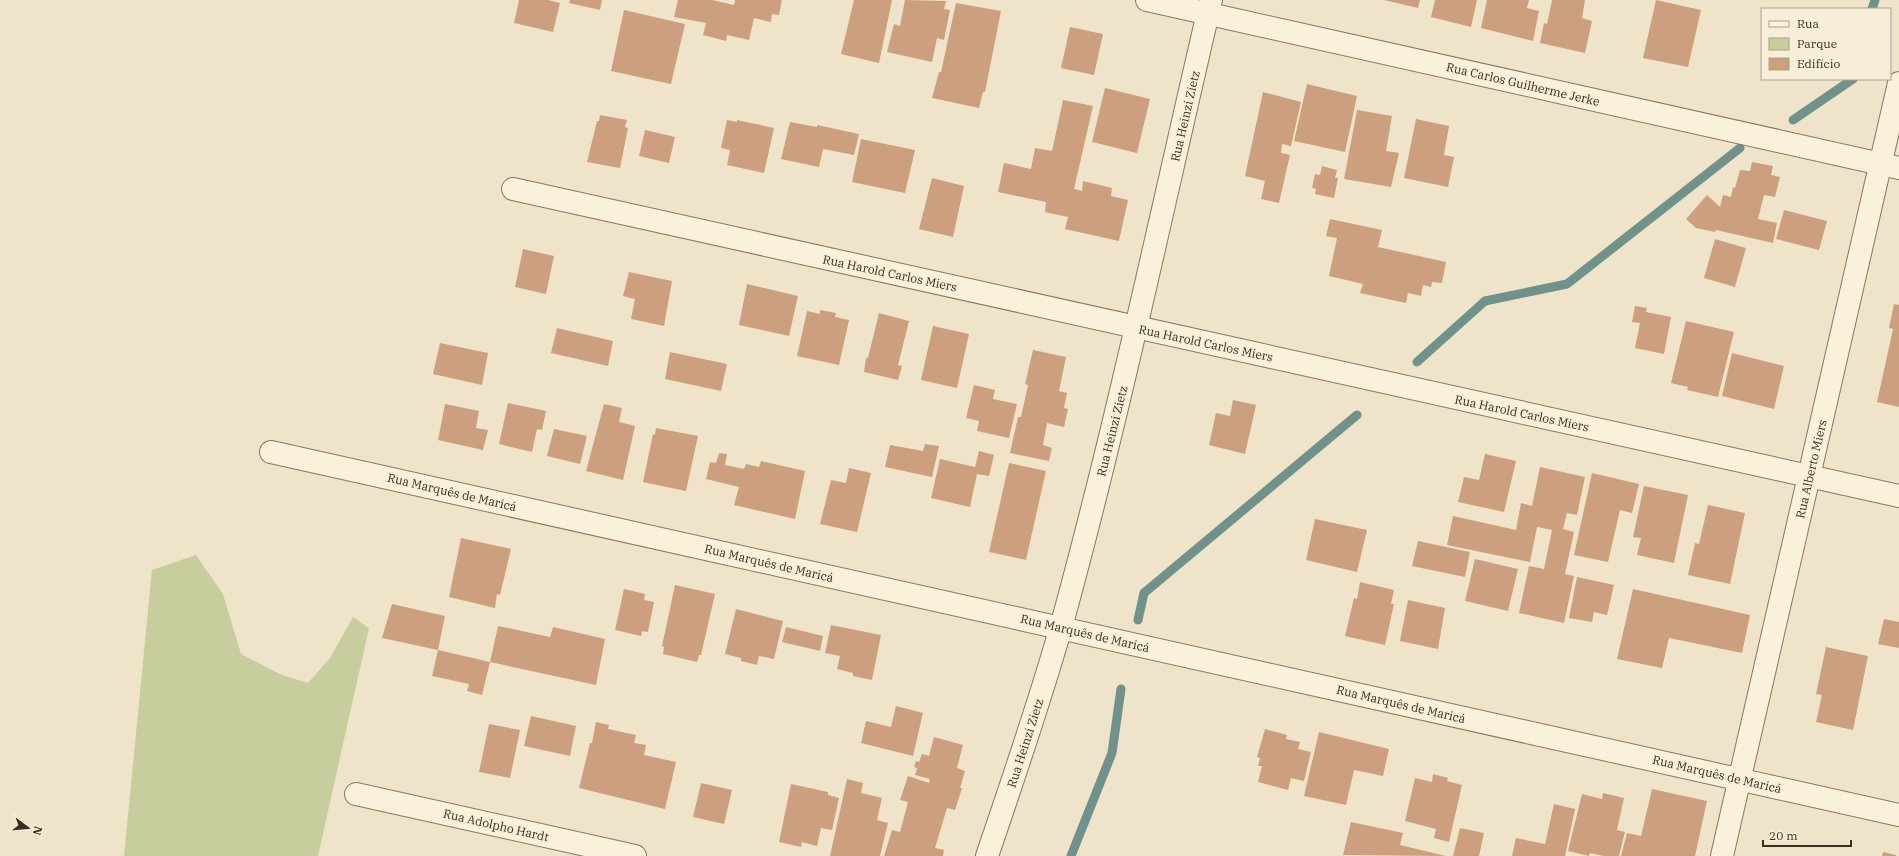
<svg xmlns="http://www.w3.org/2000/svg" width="1899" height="856" font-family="'IBM Plex Serif',serif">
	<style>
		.green { fill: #c7cd9c }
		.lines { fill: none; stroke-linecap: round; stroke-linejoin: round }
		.stream { stroke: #70928a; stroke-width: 9 }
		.building { fill: #cca07f }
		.minor-casing { stroke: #8b765d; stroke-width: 24 }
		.minor { stroke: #f9f1dc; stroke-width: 22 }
		.labels { text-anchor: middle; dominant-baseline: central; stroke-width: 3.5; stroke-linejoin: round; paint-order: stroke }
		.street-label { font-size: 12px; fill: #3c2e21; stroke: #f6eed8 }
	</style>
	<rect width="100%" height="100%" fill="#efe4c9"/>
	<path class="green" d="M196,555L223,594L241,654L282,675L308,683L330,658L353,617L369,628L318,856H124L152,570Z"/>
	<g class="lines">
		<g class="stream">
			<path d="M1872,9L1875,0"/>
			<path d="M1793,120L1853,79"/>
			<path d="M1417,362L1485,301L1567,284L1740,148"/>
			<path d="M1138,620L1144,593L1357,415"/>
			<path d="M1071,856L1112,753L1121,689"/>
		</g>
	</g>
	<g class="building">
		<path d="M519,0H548L560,3L553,32L514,23Z"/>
		<path d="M570,0H602L600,10L569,3Z"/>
		<path d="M678,0H712L734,5L735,0H782L779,15L772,14L771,22L754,18L749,40L727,35L726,41L703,35L706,23L674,17Z"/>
		<path d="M854,0H892L879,63L841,54Z"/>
		<path d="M905,0L946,1L944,9L950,10L944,40L937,38L932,62L887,52L894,24L900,26Z"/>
		<path d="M1384,0H1420L1418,8Z"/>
		<path d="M1435,0H1477L1471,27L1431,17Z"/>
		<path d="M1487,0H1529L1527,8L1539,11L1533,41L1481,28Z"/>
		<path d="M1552,0H1585L1582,18L1592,21L1585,53L1540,43L1544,23L1547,24Z"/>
		<path d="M1656,0L1701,10L1688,67L1643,58Z"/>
		<path d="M956,3L1001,11L985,92H983L979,108L932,98L939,72H941Z"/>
		<path d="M624,10L685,24L671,84L611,71Z"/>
		<path d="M1070,27L1103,34L1094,75L1061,68Z"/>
		<path d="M1307,84L1357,96L1345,152L1294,141Z"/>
		<path d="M1105,88L1150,99L1137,153L1092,142Z"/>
		<path d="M1263,92L1301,102L1291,146L1282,144L1281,153L1290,155L1279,203L1261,199L1265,181L1245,176Z"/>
		<path d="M1063,100L1093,106L1074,189L1082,191L1083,181L1112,188L1111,196L1128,200L1119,241L1065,229L1068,217L1045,212L1046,202L998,192L1004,163L1031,169L1035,148L1052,151Z"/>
		<path d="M1357,110L1392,116L1386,151L1399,153L1391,187L1344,179Z"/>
		<path d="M600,115L627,120L625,127L628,128L620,168L587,162L597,121H599Z"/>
		<path d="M1416,119L1449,126L1444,155L1454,157L1448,187L1404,178Z"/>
		<path d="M727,120L737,122V120L774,128L764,173L727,165L730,150L721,148Z"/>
		<path d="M790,122L817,127V125L859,134L854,155L823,149L819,167L781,159Z"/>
		<path d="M645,130L675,137L669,163L639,156Z"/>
		<path d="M861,139L915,150L905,193L852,182Z"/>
		<path d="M1752,162L1773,166L1771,175L1780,177L1775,197L1764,195L1758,219L1777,223L1773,243L1716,230L1715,232L1696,228L1686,219L1707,195L1720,207L1723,195L1731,197L1733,187L1735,188L1740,170L1750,171Z"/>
		<path d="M1322,166L1337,170L1335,178H1338L1334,198L1315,194L1316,189L1312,188L1315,174L1320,175Z"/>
		<path d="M932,178L964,186L953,237L919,229Z"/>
		<path d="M1784,210L1827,221L1819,250L1776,239Z"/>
		<path d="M1330,219L1382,230L1378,247L1446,262L1442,283L1432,282L1431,287L1423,285L1421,296L1408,293L1406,303L1360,293L1363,284L1329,276L1337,238L1326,236Z"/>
		<path d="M1715,239L1746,248L1735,287L1704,278Z"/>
		<path d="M523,249L554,256L546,294L515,287Z"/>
		<path d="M629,272L672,281L664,326L631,319L635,299L623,296Z"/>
		<path d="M747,284L798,296L789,336L739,325Z"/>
		<path d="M1894,304L1899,305V407L1877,402L1893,329L1889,328Z"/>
		<path d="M1635,306L1647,308L1646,312L1671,317L1664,354L1635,348L1640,323L1632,322Z"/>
		<path d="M820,310L836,313L835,317L849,320L839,365L797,356L807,311L820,314Z"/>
		<path d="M879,313L909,321L898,365L902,366L898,380L864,372L866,358H868Z"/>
		<path d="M1686,321L1734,332L1718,397L1687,390L1688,387L1671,383Z"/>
		<path d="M933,326L969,334L957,388L921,380Z"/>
		<path d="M557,328L613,341L608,366L551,353Z"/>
		<path d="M440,343L488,353L482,385L433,374Z"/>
		<path d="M1033,350L1066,357L1059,391L1067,393L1064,408L1068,409L1064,427L1047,423L1043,445L1052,448L1049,461L1010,453L1018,417H1021L1028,385L1025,384Z"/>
		<path d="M670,352L727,364L721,391L665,379Z"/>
		<path d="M1732,353L1784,366L1774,409L1722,396Z"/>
		<path d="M974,385L995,390L993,399L1017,404L1009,438L977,431L979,421L966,418Z"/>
		<path d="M1233,400L1256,405L1245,454L1209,445L1216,413L1230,416Z"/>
		<path d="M508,403L546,411L542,430L537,429L532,452L499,444Z"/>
		<path d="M445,404L479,411L476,428L488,430L483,450L438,440Z"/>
		<path d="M604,404L622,408L619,422L635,426L623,480L586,471Z"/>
		<path d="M656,428L698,436L686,491L643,482L653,434L655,435Z"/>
		<path d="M554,429L587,436L580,464L547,456Z"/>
		<path d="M925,444L939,446L932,477L885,467L890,445L923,451Z"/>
		<path d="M979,451L994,455L989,476L977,474L970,507L931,498L940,459L975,467Z"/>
		<path d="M719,453L727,454L725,465L744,469L746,464L759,467L761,461L805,471L795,519L734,505L739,487L706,479L710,462L716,463Z"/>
		<path d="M1485,454L1516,461L1504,512L1458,502L1464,477L1479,480Z"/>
		<path d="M1009,463L1046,471L1026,560L989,552Z"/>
		<path d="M1540,467L1585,477L1577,515L1567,513L1563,529L1574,532L1565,574L1574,576L1564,623L1519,613L1529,566L1544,569L1552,530L1537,527L1530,562L1447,545L1453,516L1516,530L1521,503L1532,506Z"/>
		<path d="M849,468L871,473L857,532L820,524L831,480L846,483Z"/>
		<path d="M1592,473L1639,484L1632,513L1620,510L1608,562L1574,555Z"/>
		<path d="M1644,486L1688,495L1674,563L1637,555L1641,538L1633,537Z"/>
		<path d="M1708,505L1745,513L1730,584L1688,575L1695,543L1699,544Z"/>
		<path d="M1315,519L1367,530L1357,572L1306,560Z"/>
		<path d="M461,538L511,549L500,595L497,594L495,608L449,597Z"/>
		<path d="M1418,541L1470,552L1465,577L1412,566Z"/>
		<path d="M1475,559L1518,569L1508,611L1465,601Z"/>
		<path d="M1577,577L1614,585L1607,615L1594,612L1592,622L1569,618Z"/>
		<path d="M1360,582L1394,590L1391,604H1394L1385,645L1345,636L1354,598L1357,599Z"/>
		<path d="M675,585L715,594L701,655H699L697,662L663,654L664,647L662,646Z"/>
		<path d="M624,589L645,594L644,600L654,602L648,632L642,631L641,636L615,630Z"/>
		<path d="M1633,589L1750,615L1742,653L1669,638L1662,668L1617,659Z"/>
		<path d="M1408,600L1445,608L1438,649L1400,641Z"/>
		<path d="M392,604L445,616L438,650L382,638Z"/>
		<path d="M736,609L783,621L774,659L759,656L757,665L741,661V658L725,654Z"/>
		<path d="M1884,619L1899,622V648L1878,644Z"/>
		<path d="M831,625L881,635L872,680L853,676V673L837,669L840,656L825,653Z"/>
		<path d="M498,626L550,637L553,627L605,639L596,685L490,662Z"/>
		<path d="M786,627L823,636L820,651L782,642Z"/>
		<path d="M1826,647L1868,656L1853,730L1816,722L1822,695L1816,694Z"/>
		<path d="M438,650L490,662L482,695L467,691L469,684L432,676Z"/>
		<path d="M896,706L923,713L913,756L861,743L866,721L891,727Z"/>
		<path d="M531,716L576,726L570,756L524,746Z"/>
		<path d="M596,722L609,725L608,729L636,735L634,743L646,745L644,755L676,762L665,809L579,788L590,743H592Z"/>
		<path d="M489,724L520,730L510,778L479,772Z"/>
		<path d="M1265,729L1287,735L1286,739L1300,742L1298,749L1311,752L1304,781L1291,778L1288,790L1258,782L1262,766H1258L1260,758L1257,757Z"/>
		<path d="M1319,732L1389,749L1383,776L1354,770L1346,805L1304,796Z"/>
		<path d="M934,737L963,745L957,768L965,771L960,788H962L955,810L947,808L935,848L944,850L943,856H884L892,830L900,832L908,802L900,800L908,776L929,783L930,779L915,775L917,768L914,767L916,761L919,762L922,754L929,756Z"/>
		<path d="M1433,774L1448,778L1447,781L1462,785L1449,842L1434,838L1436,829L1405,821L1415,778L1432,782Z"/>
		<path d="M847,779L863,783L861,793L882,798L877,820L888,823L880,856H830Z"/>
		<path d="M701,783L732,790L724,824L693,817Z"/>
		<path d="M791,784L828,792V795L839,798L832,830L821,828L817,846L802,842L801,847L779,842Z"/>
		<path d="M1652,789L1707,801L1695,856H1621L1627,833L1641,836Z"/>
		<path d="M1603,793L1624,798L1617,830L1625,832L1619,856H1604L1590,853L1589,856L1568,851L1582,794L1602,799Z"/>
		<path d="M1554,804L1575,809L1565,856H1512L1516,838L1545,844Z"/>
		<path d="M1351,822L1403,833L1400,845L1446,856L1343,855Z"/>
		<path d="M1460,828L1484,833L1479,856H1453Z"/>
		<path d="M1883,852L1896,855V856H1882Z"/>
	</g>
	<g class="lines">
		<g class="minor-casing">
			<g id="minor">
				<path d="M1147,0L1899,168"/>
				<path d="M513,189L1899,496"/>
				<path d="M271,452L1899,815"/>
				<path d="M356,794L635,856"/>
				<path d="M987,856C1013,780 1039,704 1061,627C1118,420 1162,209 1211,0"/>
				<path d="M1722,856L1899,83"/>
			</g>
		</g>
		<use href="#minor" class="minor"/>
	</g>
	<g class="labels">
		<g class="street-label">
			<text transform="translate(1523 84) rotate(13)">Rua Carlos Guilherme Jerke</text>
			<text transform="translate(1185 116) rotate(-77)">Rua Heinzi Zietz</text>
			<text transform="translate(890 273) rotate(12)">Rua Harold Carlos Miers</text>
			<text transform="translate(1206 343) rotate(12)">Rua Harold Carlos Miers</text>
			<text transform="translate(1522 413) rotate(12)">Rua Harold Carlos Miers</text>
			<text transform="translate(1112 431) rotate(-76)">Rua Heinzi Zietz</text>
			<text transform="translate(1811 469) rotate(-77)">Rua Alberto Miers</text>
			<text transform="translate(452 492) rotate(13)">Rua Marquês de Maricá</text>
			<text transform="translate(769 563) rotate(13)">Rua Marquês de Maricá</text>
			<text transform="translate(1085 633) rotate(13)">Rua Marquês de Maricá</text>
			<text transform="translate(1401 704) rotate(13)">Rua Marquês de Maricá</text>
			<text transform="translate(1025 743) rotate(-72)">Rua Heinzi Zietz</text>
			<text transform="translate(1717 774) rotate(13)">Rua Marquês de Maricá</text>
			<text transform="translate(496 825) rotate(13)">Rua Adolpho Hardt</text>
		</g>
	</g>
	<rect x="1761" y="8" width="130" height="72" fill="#f6eed8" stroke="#aca18f"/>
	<rect x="1769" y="21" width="20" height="6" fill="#f9f1dc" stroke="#aca18f"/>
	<text x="1797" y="28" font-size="12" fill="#3c2e21">Rua</text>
	<rect x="1769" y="38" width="20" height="12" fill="#c7cd9c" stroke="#aca18f"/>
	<text x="1797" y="48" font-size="12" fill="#3c2e21">Parque</text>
	<rect x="1769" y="58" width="20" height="12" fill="#cca07f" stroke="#aca18f"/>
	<text x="1797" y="68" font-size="12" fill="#3c2e21">Edifício</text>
	<g transform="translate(28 828) rotate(106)" stroke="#f6eed8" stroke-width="3" paint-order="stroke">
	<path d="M0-3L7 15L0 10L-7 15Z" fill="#3c2e21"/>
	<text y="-6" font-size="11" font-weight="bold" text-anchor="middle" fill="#3c2e21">N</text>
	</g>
	<path d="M1763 840v6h88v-6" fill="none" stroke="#3c2e21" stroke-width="2"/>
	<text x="1769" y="840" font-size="12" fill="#3c2e21" stroke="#f6eed8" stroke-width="3" paint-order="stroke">20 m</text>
</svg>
